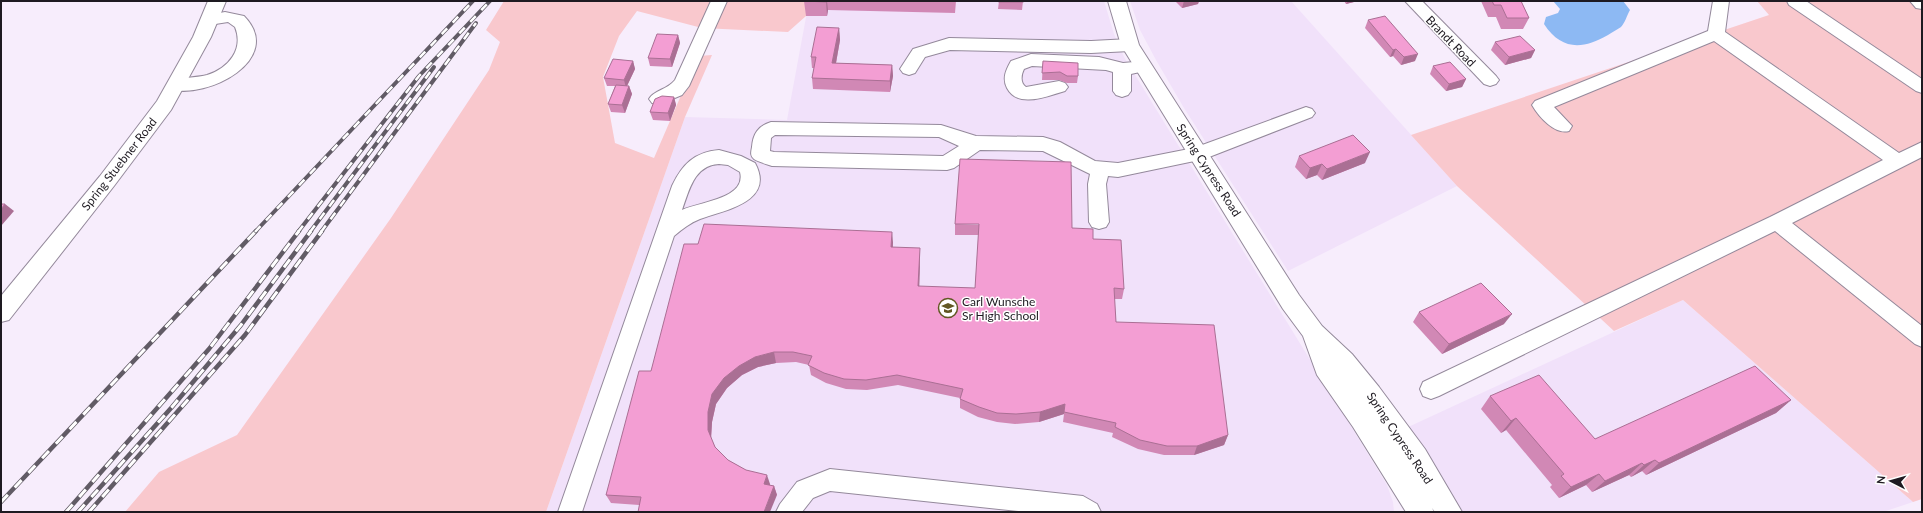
<svg xmlns="http://www.w3.org/2000/svg" width="1923" height="513" font-family="Lato,sans-serif">
	<style>
		.built { fill: #f1e1fa }
		.green { fill: #f9c8cd }
		.water { fill: #8db9f3 }
		.lines { fill: none; stroke-linecap: round; stroke-linejoin: round }
		.minor-casing { stroke: #94899b; stroke-width: 2 }
		.major-casing { stroke: #94899b; stroke-width: 2 }
		.minor { fill: #fff; fill-rule: evenodd }
		.major { fill: #fff; fill-rule: evenodd }
		.rail-far1-casing { stroke: #615b65; stroke-width: 4 }
		.rail-casing { stroke: #615b65; stroke-width: 4.5 }
		.rail-far1 { stroke: #fff; stroke-width: 2.5; stroke-dasharray: 8; stroke-linecap: butt }
		.rail { stroke: #fff; stroke-width: 3; stroke-dasharray: 10; stroke-linecap: butt }
		.wall { fill: #d188b5 }
		.shaded-wall { fill: #aa6f94 }
		.building { fill: #f39ed3; stroke: #aa6f94 }
		.labels { text-anchor: middle; dominant-baseline: central; stroke-width: 3; stroke-linejoin: round; paint-order: stroke }
		.street-label { font-size: 12px; fill: #1e1a21; stroke: #fff }
		.poi-label { font-size: 12px; fill: #1e1a21; stroke: #fff; text-anchor: start }
	</style>
	<rect width="100%" height="100%" fill="#f7edfc"/>
	<g class="built">
		<path d="M809,1H1104L1114,34L1124,57L1387,485L1393,502L1394,512H546L685,117L787,120Z"/>
		<path d="M1130,1H1291L1457,186L1288,271L1184,108L1156,60L1140,30Z"/>
		<path d="M1683,300L1913,502L1883,512H1462L1406,428Z"/>
	</g>
	<g class="green">
		<path d="M504,1H809L806,16L788,32L702,28L637,11L619,36L603,77L615,143L654,158L698,56L712,55L685,117L546,512H125L159,472L237,435L391,218L489,70L500,42L486,30Z"/>
		<path d="M1757,1H1922V499L1913,502L1683,300L1614,331L1457,186L1411,135L1769,15Z"/>
	</g>
	<path class="water" d="M1553,1H1623L1630,10C1627,15 1625,23 1621,27C1617,30 1612,32 1608,35C1582,50 1561,50 1544,24L1546,17L1558,13L1560,9Z"/>
	<g class="lines">
		<g class="minor-casing">
			<g id="minor">
				<path d="M711,1H727L689,86L682,95L658,105L652,103L649,99C654,90 667,90 675,80Z"/>
				<path d="M1405,1H1422L1496,76L1499,80L1496,84L1490,86L1484,84Z"/>
				<path d="M1713,1H1729L1725,32L1899,153L1922,142V157L1792,223L1922,326V347L1915,344L1775,231L1439,396L1431,399L1423,396L1420,389L1423,382L1770,217L1883,160L1714,41L1554,107L1572,126L1569,131C1555,135 1539,117 1532,105L1535,101L1708,31Z"/>
				<path d="M1787,1H1806L1922,79V93L1916,91L1789,5Z"/>
				<path d="M1910,1H1922V9L1916,8Z"/>
				<path d="M225,12L244,16C286,59 207,100 170,89L167,85L170,81C182,77 195,78 207,75C229,68 244,49 235,27L228,22L209,25L203,24L201,20L203,16Z"/>
				<path d="M949,38L1091,41L1130,39L1136,41L1138,45L1136,49L1130,51L1091,53L950,50L925,57L915,73L909,75L903,73L900,69L913,49Z"/>
				<path d="M1031,54L1099,57L1123,63L1134,62L1140,64L1143,68L1140,72L1131,74V91L1128,95L1122,97L1116,95L1113,91V72L1106,70L1032,66L1024,69C1021,75 1020,83 1026,87L1059,81L1065,83L1068,87L1065,91C1047,96 1018,109 1007,88C1002,78 1006,70 1011,61Z"/>
				<path d="M1306,107L1312,109L1315,113L1312,117L1204,159L1118,177L1108,176L1106,184L1109,222L1106,227L1099,229L1092,227L1089,222L1088,184L1090,174L1043,151L980,150L954,168L947,170L772,166C767,164 758,162 754,159C750,156 751,152 752,147C753,134 758,126 771,122L941,125L976,136L1043,137L1060,142L1095,161L1118,163L1194,148ZM775,135L939,137L959,146L943,156L774,152L770,151L771,138Z"/>
				<path d="M719,150L741,156L755,163C776,202 724,210 700,219C690,223 682,229 674,236L582,512H558L672,186C682,165 694,152 719,150ZM719,164L728,165L740,172C747,199 699,202 682,210C689,191 694,165 719,164Z"/>
				<path d="M830,469L1083,496L1097,504L1101,512H1027L830,491L813,498L802,512H776L780,504L797,482Z"/>
			</g>
		</g>
		<g class="major-casing">
			<g id="major">
				<path d="M208,1H226L211,37L171,110L114,186L9,320L1,322V296L100,176L157,101L193,37Z"/>
				<path d="M1108,1H1126L1139,45L1299,295L1322,326L1352,354L1379,387L1425,449L1462,512H1435L1432,508L1434,512H1406L1353,427L1317,375L1303,336L1283,309L1121,45Z"/>
			</g>
		</g>
		<use href="#minor" class="minor"/>
		<use href="#major" class="major"/>
		<g class="rail-far1-casing">
			<g id="rail-far1">
				<path d="M255,232L473,1"/>
				<path d="M298,232L419,76L490,1"/>
				<path d="M310,232L434,67"/>
				<path d="M321,232L476,23"/>
			</g>
		</g>
		<g class="rail-casing">
			<g id="rail">
				<path d="M1,502L256,231"/>
				<path d="M66,512L209,349L299,231"/>
				<path d="M78,512L172,407L241,325L311,231"/>
				<path d="M89,512L245,335L322,231"/>
			</g>
		</g>
		<use href="#rail-far1" class="rail-far1"/>
		<use href="#rail" class="rail"/>
	</g>
	<g class="wall">
		<path d="M804,1H956L955,13L828,10L827,16H806Z"/>
		<path d="M999,1H1023L1022,10L998,9Z"/>
		<path d="M1175,1H1199L1198,4L1182,8Z"/>
		<path d="M1344,1H1358L1346,4Z"/>
		<path d="M1481,1H1521L1529,18L1523,29H1501L1496,17H1488Z"/>
		<path d="M1368,20L1415,61L1401,65L1393,56L1390,57L1365,28Z"/>
		<path d="M839,28L840,40L836,63L892,65L893,76L890,92L813,89L812,78L814,68H812L811,57Z"/>
		<path d="M678,35L680,43L672,67L650,66L648,58Z"/>
		<path d="M1495,42L1535,50L1531,58L1505,65L1491,50Z"/>
		<path d="M633,61L635,69L627,86H629L632,94L625,113L611,112L608,104L615,86H607L604,78Z"/>
		<path d="M1043,61L1078,76L1077,83H1067L1059,80H1042Z"/>
		<path d="M1433,66L1466,79L1462,87L1446,91L1430,74Z"/>
		<path d="M674,97L676,105L670,121L653,120L650,112Z"/>
		<path d="M1299,156L1365,163L1322,180L1317,175L1306,179L1295,167Z"/>
		<path d="M955,224L1072,228L1093,239L1124,289L1122,299H1114L1116,322L1228,435L1224,445L1194,455H1164L1138,449L1112,437L1113,433L1063,422L1064,414L1039,422L1015,424L997,422L978,417L960,408V398L898,385L867,390L846,389L826,383L811,375L809,365L796,362L776,363L758,367L742,375L727,388L716,404L712,422L711,438L715,447L728,460L770,484V485L774,486L777,495L639,505L611,503L606,495L651,371L893,242V247L920,259L919,287L975,288L979,235H955Z"/>
		<path d="M1419,312L1504,324L1442,354L1413,322Z"/>
		<path d="M1490,396L1595,439L1791,400L1776,413L1646,475L1642,471L1631,477L1629,475L1592,492L1586,485L1559,498L1550,487L1552,485L1506,430L1501,433L1481,409Z"/>
	</g>
	<g class="shaded-wall">
		<path d="M826,1H827L828,10L827,16Z"/>
		<path d="M1184,1H1199L1198,4L1182,8Z"/>
		<path d="M1348,1H1358L1346,4Z"/>
		<path d="M839,28L840,40L834,74L832,63Z"/>
		<path d="M678,35L680,43L672,67L670,59Z"/>
		<path d="M1396,49L1393,56L1390,57L1393,50Z"/>
		<path d="M1535,50L1531,58L1505,65L1509,57Z"/>
		<path d="M1418,54L1415,61L1401,65L1404,57Z"/>
		<path d="M633,61L635,69L626,88L624,80Z"/>
		<path d="M892,65L893,76L890,92V81Z"/>
		<path d="M1466,79L1462,87L1446,91L1449,84Z"/>
		<path d="M629,86L632,94L625,113L622,105Z"/>
		<path d="M674,97L676,105L670,121L668,113Z"/>
		<path d="M1370,152L1365,163L1322,180L1327,169Z"/>
		<path d="M1322,164L1317,175L1306,179L1310,168Z"/>
		<path d="M5,204L14,211L1,226V209Z"/>
		<path d="M892,232L893,242L892,257L891,247Z"/>
		<path d="M920,248V259L919,297L918,286Z"/>
		<path d="M1512,314L1504,324L1442,354L1449,344Z"/>
		<path d="M774,352L776,363L758,367L742,375L727,388L716,404L712,422L711,439L708,430V412L712,394L724,378L739,366L755,357Z"/>
		<path d="M1791,400L1776,413L1646,475L1659,463Z"/>
		<path d="M1065,404L1064,414L1039,422L1040,412Z"/>
		<path d="M1516,418L1506,430L1501,433L1511,421Z"/>
		<path d="M1228,435L1224,445L1194,455L1197,446Z"/>
		<path d="M1655,460L1642,471L1631,477L1644,465Z"/>
		<path d="M1642,463L1629,475L1592,492L1605,481Z"/>
		<path d="M1599,474L1586,485L1559,498L1571,487Z"/>
		<path d="M767,475L770,484L767,493L764,484Z"/>
		<path d="M774,486L777,495L770,512H764Z"/>
	</g>
	<g class="building">
		<path d="M804,1H826V2Z"/>
		<rect x="999" y="1" width="24" height="1"/>
		<path d="M1492,1H1521L1529,18H1507L1501,5H1494Z"/>
		<path d="M1385,16L1418,54L1404,57L1396,49L1393,50L1368,20Z"/>
		<path d="M817,27L839,28L832,63L892,65L890,81L812,78L816,57H811Z"/>
		<path d="M657,34L678,35L670,59L648,58Z"/>
		<path d="M1520,36L1535,50L1509,57L1495,42Z"/>
		<path d="M613,59L633,61L624,80L604,78Z"/>
		<path d="M1043,61L1078,63V76H1067L1060,72L1042,73Z"/>
		<path d="M1450,62L1466,79L1449,84L1433,66Z"/>
		<path d="M616,85L629,86L622,105L608,104Z"/>
		<path d="M662,96L674,97L668,113L650,112L655,99Z"/>
		<path d="M1353,135L1370,152L1327,169L1322,164L1310,168L1299,156Z"/>
		<path d="M960,159L1071,162L1072,228L1093,229V239L1121,240L1124,289L1114,288L1116,322L1214,325L1228,435L1197,446H1167L1140,440L1115,427L1116,423L1064,412L1065,404L1040,412L1016,414L997,413L979,407L960,399L963,389L897,375L866,380L844,379L824,373L808,365L812,356L793,352H774L755,357L739,366L724,378L712,394L708,412V430L715,447L728,460L746,470L767,475L764,484L774,486L764,512H638L641,497L606,495L639,371H651L684,244H698L704,224L892,232L891,247L920,248L918,286L975,288L979,224H955Z"/>
		<path d="M1,204H5L1,209Z"/>
		<path d="M1481,283L1512,314L1449,344L1419,312Z"/>
		<path d="M1755,366L1791,400L1659,463L1655,460L1644,465L1642,463L1605,481L1599,474L1571,487L1561,476L1564,474L1516,418L1511,421L1490,396L1539,375L1595,439Z"/>
	</g>
	<defs>
		<g id="school-ring" transform="scale(1)"><circle r="9.5" fill="#fff" stroke="#625723" stroke-width="1.5"/><path d="M0-5L7-2L0 1L-7-2ZM-4 1L0 2.5L4 1V4Q0 6-4 4Z" fill="#625723"/></g>
	</defs>
	<g fill-rule="evenodd">
		<use href="#school-ring" x="948" y="308"/>
	</g>
	<g class="labels">
		<g class="street-label">
			<text transform="translate(1451 41) rotate(46)">Brandt Road</text>
			<text transform="translate(119 164) rotate(-52)">Spring Stuebner Road</text>
			<text transform="translate(1209 170) rotate(57)">Spring Cypress Road</text>
			<text transform="translate(1400 438) rotate(56)">Spring Cypress Road</text>
		</g>
		<g class="poi-label">
			<text x="962" y="301">Carl Wunsche<tspan x="962" dy="14">Sr High School</tspan></text>
		</g>
	</g>
	<rect width="1923" height="513" fill="none" stroke="#1e1a21" stroke-width="4"/>
	<g transform="translate(1891 481) rotate(276)" stroke="#ffffff" stroke-width="3" paint-order="stroke">
	<path d="M0-3L7 15L0 10L-7 15Z" fill="#1e1a21"/>
	<text y="-6" font-size="11" font-weight="bold" text-anchor="middle" fill="#1e1a21">N</text>
	</g>
</svg>
